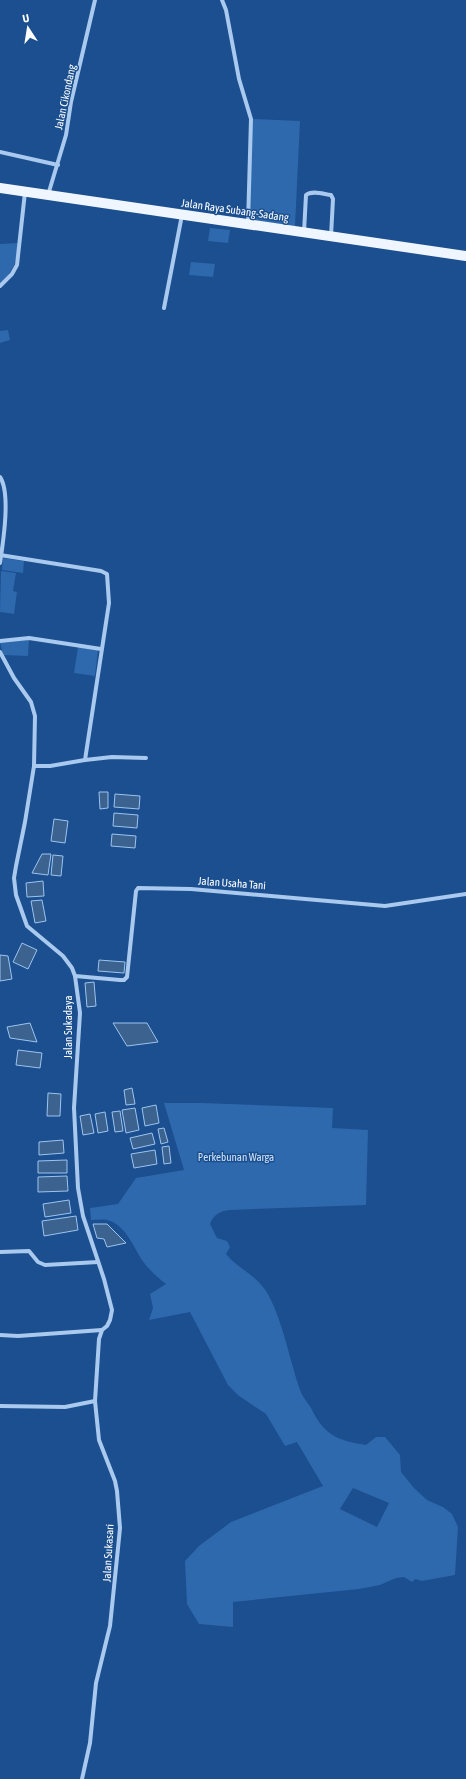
<svg xmlns="http://www.w3.org/2000/svg" width="466" height="1779" font-family="'Asap Condensed',sans-serif">
	<style>
		.green { fill: #2e69ad; fill-rule: evenodd }
		.water { fill: #3c6290; stroke: #9cc4f0 }
		.lines { fill: none; stroke-linecap: round; stroke-linejoin: round }
		.street { stroke: #a9c9ee; stroke-width: 4 }
		.primary { stroke: #f0f6ff; stroke-width: 10 }
		.labels { text-anchor: middle; dominant-baseline: central; stroke-width: 3; stroke-linejoin: round; paint-order: stroke }
		.street-label { font-size: 11px; fill: #fff; stroke: #1b4f8f }
		.park-label { font-size: 11px; fill: #cfe3fa; stroke: #1b4f8f }
	</style>
	<rect width="100%" height="100%" fill="#1b4f8f"/>
	<g class="green">
		<path d="M252,119L300,121L295,226L250,220Z"/>
		<path d="M210,228L230,230L228,243L208,241Z"/>
		<path d="M18,243C15,265 16,267 0,284V244Z"/>
		<path d="M191,262L215,264L213,277L189,275Z"/>
		<path d="M8,330L10,340L0,343V331Z"/>
		<path d="M3,558L24,561L23,573L2,570Z"/>
		<path d="M1,571L16,573L13,591L17,592L14,614L0,612Z"/>
		<path d="M29,639L28,656L3,655L0,642Z"/>
		<path d="M78,647L98,650L95,676L74,673Z"/>
		<path d="M164,1103H202L333,1108L332,1128L368,1130L366,1205L230,1210C220,1211 214,1214 210,1224L217,1238L227,1241L230,1247L226,1254C239,1270 258,1275 269,1296C284,1325 289,1359 300,1390C302,1396 307,1402 311,1408C316,1418 322,1428 331,1434C341,1441 355,1443 366,1445L376,1437H385L400,1455L401,1472L414,1488L427,1500L443,1507L452,1514L458,1527L455,1575L422,1581L415,1579L412,1582L404,1577L396,1578L380,1585L359,1589L233,1602V1627L199,1624L187,1604L185,1561L199,1546L231,1522L323,1486L297,1442L285,1446L266,1414L239,1396L228,1385L190,1312L149,1320L153,1308L150,1294L166,1284C157,1277 148,1269 142,1260C133,1246 125,1224 107,1220C102,1219 96,1220 91,1220L90,1208L118,1204L136,1178L184,1170ZM353,1488L389,1503L377,1527L340,1509Z"/>
	</g>
	<g class="water">
		<path d="M99,792H108V808L100,809Z"/>
		<path d="M115,794L140,796L139,809L114,807Z"/>
		<path d="M114,813L138,815L137,828L113,826Z"/>
		<path d="M54,819L68,821L65,843L51,841Z"/>
		<path d="M112,834L136,836L135,848L111,846Z"/>
		<path d="M42,854H51L48,875L32,873Z"/>
		<path d="M53,855L63,856L61,876L51,875Z"/>
		<path d="M43,881L44,896L27,897L26,883Z"/>
		<path d="M42,900L46,921L35,923L31,901Z"/>
		<path d="M22,943L37,950L28,969L13,962Z"/>
		<path d="M0,955L8,956L12,979L0,981Z"/>
		<path d="M99,960L125,962L124,973L98,971Z"/>
		<path d="M94,982L96,1006L87,1007L85,983Z"/>
		<path d="M30,1023L37,1042L10,1038L7,1027Z"/>
		<path d="M113,1023H147L158,1042L127,1046Z"/>
		<path d="M18,1050L42,1053L40,1068L16,1065Z"/>
		<path d="M132,1088L135,1104L126,1105L124,1090Z"/>
		<path d="M48,1093L61,1094L60,1116H47Z"/>
		<path d="M156,1105L159,1123L145,1126L142,1108Z"/>
		<path d="M135,1108L139,1130L126,1133L122,1110Z"/>
		<path d="M120,1111L123,1131L115,1132L112,1112Z"/>
		<path d="M105,1112L108,1131L98,1133L95,1114Z"/>
		<path d="M90,1114L94,1133L83,1135L80,1116Z"/>
		<path d="M164,1128L168,1142L161,1144L158,1129Z"/>
		<path d="M152,1133L155,1144L133,1149L130,1138Z"/>
		<path d="M63,1140L64,1153L39,1155V1142Z"/>
		<path d="M169,1146L171,1163L164,1164L162,1147Z"/>
		<path d="M155,1150L157,1164L134,1168L131,1154Z"/>
		<path d="M67,1160V1173H38V1161Z"/>
		<path d="M67,1176L68,1191L38,1192V1177Z"/>
		<path d="M69,1200L71,1213L45,1217L43,1204Z"/>
		<path d="M76,1216L78,1230L44,1236L42,1221Z"/>
		<path d="M93,1224H107L126,1243L107,1247L104,1239L97,1238Z"/>
	</g>
	<g class="lines">
		<g class="street">
			<path d="M222,0L226,10L239,79L251,119L248,224"/>
			<path d="M0,152L58,165"/>
			<path d="M48,195L66,135L71,102L95,0"/>
			<path d="M304,232L306,195C312,190 323,194 331,195L333,199L331,236"/>
			<path d="M0,286L12,274L17,265L25,192"/>
			<path d="M164,308L182,215"/>
			<path d="M0,477C11,493 3,543 0,563"/>
			<path d="M0,555L101,571L107,574L109,603L85,760L112,757L146,758"/>
			<path d="M0,641L29,638L101,649"/>
			<path d="M0,652L14,678L31,702L35,716L34,766L25,822L16,866L14,878L16,895L27,926L63,956L72,968L75,976L80,1013L74,1108L78,1188L83,1216L104,1279L112,1310L110,1320L107,1326L102,1330L99,1339L95,1401L99,1440L115,1481L117,1491L120,1528L118,1548L110,1626L96,1683L90,1743L82,1779"/>
			<path d="M34,766H50L85,760"/>
			<path d="M75,976L120,980H124L127,977L136,891L138,888L191,889L385,906L466,894"/>
			<path d="M0,1252L29,1251L38,1262L45,1265L98,1262"/>
			<path d="M0,1335L18,1336L102,1330"/>
			<path d="M0,1406L65,1407L95,1401"/>
		</g>
		<path class="primary" d="M0,188L466,256"/>
	</g>
	<g class="labels">
		<g class="street-label">
			<text transform="translate(65 97) rotate(-78)">Jalan Cikondang</text>
			<text transform="translate(235 210) rotate(8)">Jalan Raya Subang-Sadang</text>
			<text transform="translate(232 883) rotate(4)">Jalan Usaha Tani</text>
			<text transform="translate(68 1027) rotate(-90)">Jalan Sukadaya</text>
			<text transform="translate(108 1553) rotate(-87)">Jalan Sukasari</text>
		</g>
		<g class="park-label">
			<text x="236" y="1157">Perkebunan Warga</text>
		</g>
	</g>
	<g transform="translate(28 28) rotate(348)" stroke="#1b4f8f" stroke-width="3" paint-order="stroke">
	<path d="M0-3L7 15L0 10L-7 15Z" fill="#ffffff"/>
	<text y="-6" font-size="11" font-weight="bold" text-anchor="middle" fill="#ffffff">U</text>
	</g>
</svg>
